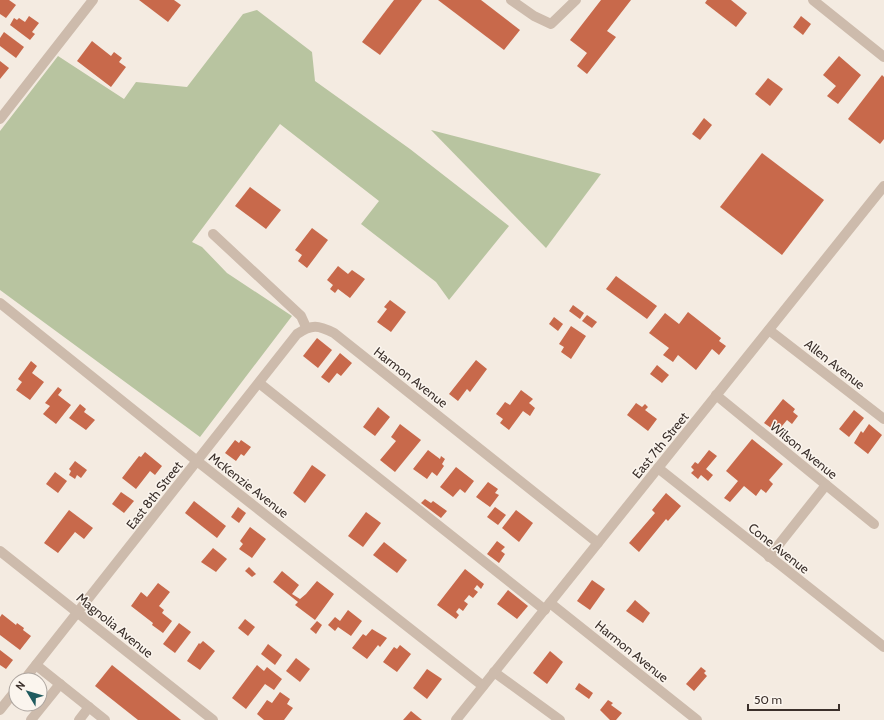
<svg xmlns="http://www.w3.org/2000/svg" width="884" height="720" font-family="Cabin,sans-serif">
	<style>
		.green { fill: #b8c4a0 }
		.building { fill: #c8694b }
		.lines { fill: none; stroke-linecap: round; stroke-linejoin: round }
		.minor { stroke: #cdbbac; stroke-width: 10 }
		.labels { text-anchor: middle; dominant-baseline: central; stroke-width: 3; stroke-linejoin: round; paint-order: stroke }
		.street-label { font-size: 13px; fill: #3b302b; stroke: #fbf5ee }
	</style>
	<rect width="100%" height="100%" fill="#f4ebe1"/>
	<g class="green">
		<path d="M257,10L312,52L315,81L410,149L509,226L449,300L436,282L361,224L379,201L280,124L192,242L202,247L227,273L292,316L200,437L0,290V131L58,56L124,99L136,82L187,87L243,14Z"/>
		<path d="M431,130L601,174L546,248Z"/>
	</g>
	<g class="building">
		<path d="M0,0H9L16,5L6,18L0,14Z"/>
		<path d="M139,0H174L181,5L168,22Z"/>
		<path d="M394,0H422L380,55L362,42Z"/>
		<path d="M438,0H481L520,30L504,50Z"/>
		<path d="M601,0H631L607,31L616,37L587,74L577,66L587,53L570,40Z"/>
		<path d="M707,0H731L747,13L736,27L705,3Z"/>
		<path d="M29,16L39,23L32,32L35,34L30,40L10,25L14,18L17,20L19,18L25,22Z"/>
		<path d="M801,16L811,24L803,35L793,27Z"/>
		<path d="M4,32L24,47L16,58L0,46V38Z"/>
		<path d="M92,41L111,56L114,52L122,58L119,62L126,67L111,87L77,61Z"/>
		<path d="M839,56L861,75L838,104L827,96L836,86L823,75Z"/>
		<path d="M0,61L9,68L0,79Z"/>
		<path d="M882,75L884,77V139L880,144L848,119Z"/>
		<path d="M768,78L783,89L770,106L755,94Z"/>
		<path d="M704,118L712,125L700,140L692,134Z"/>
		<path d="M762,153L824,200L782,255L720,207Z"/>
		<path d="M250,187L281,210L266,229L235,206Z"/>
		<path d="M312,228L328,240L307,268L298,261L302,255L295,250Z"/>
		<path d="M338,266L348,274L352,270L365,279L350,298L338,289L335,293L330,289L333,285L327,280Z"/>
		<path d="M616,276L657,306L647,319L606,289Z"/>
		<path d="M390,300L406,312L391,332L377,322L387,309L384,307Z"/>
		<path d="M573,305L584,313L580,319L569,311Z"/>
		<path d="M688,312L721,338L719,341L726,346L719,355L712,349L696,370L678,355L673,362L663,355L669,348L649,333L665,313L679,324Z"/>
		<path d="M587,315L597,322L592,328L582,321Z"/>
		<path d="M554,317L563,324L558,331L549,324Z"/>
		<path d="M571,326L586,336L571,359L561,352L564,347L559,344Z"/>
		<path d="M317,338L332,350L318,368L303,356Z"/>
		<path d="M340,353L352,363L341,376L337,373L329,383L321,377Z"/>
		<path d="M476,360L487,369L470,392L467,389L458,401L449,394Z"/>
		<path d="M31,361L37,366L32,373L44,382L30,400L16,390L22,382L18,379Z"/>
		<path d="M657,365L669,375L662,383L650,374Z"/>
		<path d="M58,387L62,390L58,395L71,405L56,424L43,414L50,406L45,403Z"/>
		<path d="M521,390L533,399L529,403L535,408L530,416L523,411L509,430L500,423L503,419L496,414L505,402L510,405Z"/>
		<path d="M783,399L795,409L793,412L798,416L792,424L787,420L777,432L764,423Z"/>
		<path d="M636,403L642,407L645,404L648,407L645,410L657,419L648,431L627,415Z"/>
		<path d="M80,404L86,409L84,412L95,420L86,430L69,418Z"/>
		<path d="M378,407L390,417L375,436L363,427Z"/>
		<path d="M854,410L864,418L849,437L839,429Z"/>
		<path d="M400,424L421,440L395,472L380,460L396,441L391,437Z"/>
		<path d="M869,424L882,435L868,454L854,443L861,431L863,433Z"/>
		<path d="M752,439L783,464L769,480L773,484L766,493L761,489L756,496L744,486L730,502L724,498L738,481L726,471Z"/>
		<path d="M235,440L239,443L241,440L251,447L244,456L241,454L236,461L225,453Z"/>
		<path d="M428,450L440,459L441,456L445,459L442,464L444,466L437,476L432,472L427,479L413,469Z"/>
		<path d="M709,450L717,456L706,469L713,475L708,481L701,475L698,479L691,473L694,470L691,467L695,462L698,464Z"/>
		<path d="M145,452L162,466L155,475L150,471L136,489L122,478L139,456L141,457Z"/>
		<path d="M75,461L87,470L81,478L77,475L75,479L69,475L71,471L69,469Z"/>
		<path d="M312,465L326,475L305,503L293,493Z"/>
		<path d="M456,467L474,481L465,493L460,489L453,497L440,487Z"/>
		<path d="M55,472L67,481L58,493L46,484Z"/>
		<path d="M488,482L498,489L495,493L499,495L490,507L476,497Z"/>
		<path d="M121,492L134,501L124,513L112,504Z"/>
		<path d="M666,493L681,506L668,521L666,519L639,552L629,543L655,513L652,510Z"/>
		<path d="M425,499L431,503L433,501L447,511L441,518L421,503Z"/>
		<path d="M194,501L226,526L217,538L185,513Z"/>
		<path d="M238,507L246,513L239,523L231,517Z"/>
		<path d="M495,507L506,515L498,525L487,517Z"/>
		<path d="M69,510L93,528L84,539L75,532L58,553L44,543Z"/>
		<path d="M516,510L533,523L519,542L502,528Z"/>
		<path d="M366,512L381,523L363,547L348,536Z"/>
		<path d="M250,527L266,539L252,558L239,549L243,544L240,541Z"/>
		<path d="M497,541L505,547L501,551L505,554L499,563L487,554Z"/>
		<path d="M384,542L407,560L397,573L373,555Z"/>
		<path d="M213,548L227,559L216,572L201,562Z"/>
		<path d="M249,567L256,574L252,577L245,571Z"/>
		<path d="M465,569L484,584L481,589L477,585L474,589L478,592L473,598L469,595L464,601L468,604L463,611L459,608L456,612L459,615L456,619L437,605Z"/>
		<path d="M282,571L299,585L292,594L300,599L306,594L317,581L334,594L315,620L295,605L298,602L273,582Z"/>
		<path d="M592,580L605,589L590,610L577,601Z"/>
		<path d="M158,583L170,592L159,606L164,610L162,613L172,621L163,633L152,625L153,623L131,606L141,592L147,597Z"/>
		<path d="M508,590L528,606L517,619L497,604Z"/>
		<path d="M635,600L650,613L643,623L626,611Z"/>
		<path d="M348,610L362,621L351,636L338,627L335,631L328,625L335,617L340,621Z"/>
		<path d="M2,614L16,625L17,623L24,628L23,630L31,636L20,650L0,635V617Z"/>
		<path d="M245,619L255,627L248,636L238,628Z"/>
		<path d="M317,621L322,625L316,634L310,629Z"/>
		<path d="M179,623L191,632L175,653L163,644Z"/>
		<path d="M372,629L387,638L380,647L378,645L367,659L352,648L363,634L366,636Z"/>
		<path d="M203,641L215,651L200,670L187,661L199,643L200,644Z"/>
		<path d="M268,644L282,655L275,665L261,654Z"/>
		<path d="M400,645L411,654L397,672L383,662L394,647L397,649Z"/>
		<path d="M0,650L13,660L6,669L0,665Z"/>
		<path d="M550,651L563,662L547,684L533,673Z"/>
		<path d="M296,658L310,669L300,682L286,671Z"/>
		<path d="M112,665L181,720H138L95,686Z"/>
		<path d="M257,665L264,671L267,667L282,679L274,690L265,684L246,709L232,698Z"/>
		<path d="M701,667L706,671L704,673L707,676L694,691L686,684Z"/>
		<path d="M427,669L442,679L427,699L413,688Z"/>
		<path d="M579,683L593,693L589,699L575,689Z"/>
		<path d="M280,692L290,699L287,704L293,708L284,720H264L257,714L267,700L272,703Z"/>
		<path d="M608,700L613,703L611,705L622,713L616,720H610L600,710Z"/>
		<path d="M411,711L422,720H403Z"/>
	</g>
	<g class="lines">
		<g class="minor">
			<path d="M511,0L534,16L551,24L576,0"/>
			<path d="M813,0L884,57"/>
			<path d="M0,119L93,0"/>
			<path d="M213,234L301,316L306,327"/>
			<path d="M0,303L197,461L483,686"/>
			<path d="M769,330L884,419"/>
			<path d="M259,383L545,610"/>
			<path d="M716,395L874,524"/>
			<path d="M658,468L884,647"/>
			<path d="M0,551L213,720"/>
			<path d="M769,557L826,485"/>
			<path d="M550,603L697,720"/>
			<path d="M36,665L105,720"/>
			<path d="M494,672L560,720"/>
			<path d="M24,680L297,334C312,324 318,325 334,333L598,543"/>
			<path d="M0,710L16,690"/>
			<path d="M31,720L60,684"/>
			<path d="M79,720L89,707"/>
			<path d="M456,720L884,186"/>
		</g>
	</g>
	<g class="labels">
		<g class="street-label">
			<text transform="translate(835 364) rotate(38)">Allen Avenue</text>
			<text transform="translate(411 377) rotate(38)">Harmon Avenue</text>
			<text transform="translate(660 445) rotate(-51)">East 7th Street</text>
			<text transform="translate(804 450) rotate(39)">Wilson Avenue</text>
			<text transform="translate(249 485) rotate(38)">McKenzie Avenue</text>
			<text transform="translate(154 495) rotate(-52)">East 8th Street</text>
			<text transform="translate(779 548) rotate(38)">Cone Avenue</text>
			<text transform="translate(115 625) rotate(39)">Magnolia Avenue</text>
			<text transform="translate(632 651) rotate(39)">Harmon Avenue</text>
		</g>
	</g>
	<g transform="translate(28 692) rotate(308)"><circle r="19" fill="#fbf5ee" stroke="#aea6a0"/>
	<path d="M0-3L7 15L0 10L-7 15Z" fill="#1f5a5e"/>
	<text y="-6" font-size="11" font-weight="bold" text-anchor="middle" fill="#3b302b">N</text>
	</g>
	<path d="M748 704v6h91v-6" fill="none" stroke="#3b302b" stroke-width="2"/>
	<text x="754" y="704" font-size="12" fill="#3b302b" stroke="#fbf5ee" stroke-width="3" paint-order="stroke">50 m</text>
</svg>
